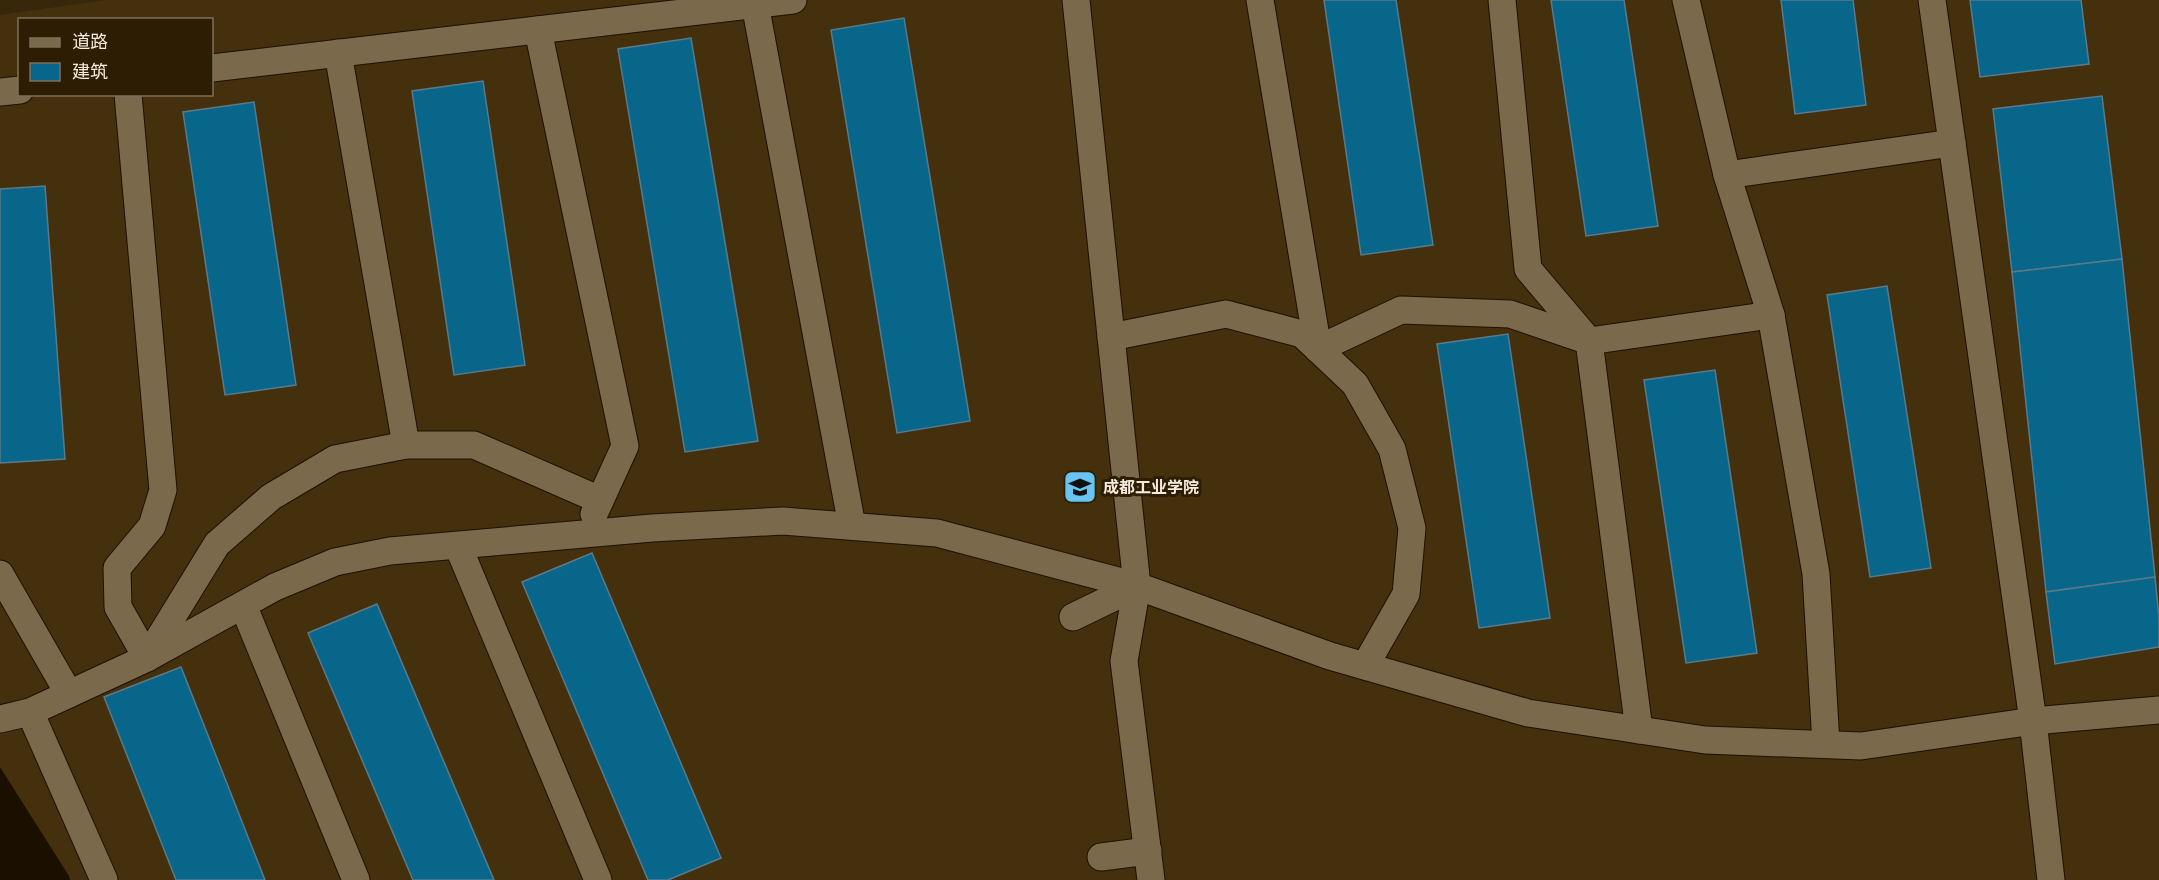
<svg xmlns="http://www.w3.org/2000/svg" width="2159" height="880" font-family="'Fira Sans','Noto Sans SC',sans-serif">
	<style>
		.built { fill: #44300c; fill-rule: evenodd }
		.water { fill: #1b0f00 }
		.building { fill: #08668a; stroke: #587a8c; stroke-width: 1.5 }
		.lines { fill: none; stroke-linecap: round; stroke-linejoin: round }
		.street-casing { stroke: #1e1000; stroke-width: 29 }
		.street { stroke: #7b694c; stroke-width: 27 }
		.labels { text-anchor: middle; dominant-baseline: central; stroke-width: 6; stroke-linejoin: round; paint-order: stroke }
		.poi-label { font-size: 16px; font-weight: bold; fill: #f6ebdc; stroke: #2d1e03; text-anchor: start }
	</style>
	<rect width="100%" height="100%" fill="#37280c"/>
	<path class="built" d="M107,0H2159V880H0V15ZM20,20H212V94H20Z"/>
	<path class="water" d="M0,767L69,876L70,880H0Z"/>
	<g class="building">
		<path d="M1324,0H1396L1433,245L1361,255Z"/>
		<path d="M1551,0H1624L1658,226L1586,236Z"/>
		<path d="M1781,0H1853L1866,105L1795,114Z"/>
		<path d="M1970,0H2081L2089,64L1980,77Z"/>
		<path d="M904,18L970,421L897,433L831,30Z"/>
		<path d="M691,38L758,441L685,452L618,49Z"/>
		<path d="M483,81L525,365L454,375L412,91Z"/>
		<path d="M2102,96L2122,259L2012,272L1993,109Z"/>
		<path d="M254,102L296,385L225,395L183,112Z"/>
		<path d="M45,186L65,459L0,463V189Z"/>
		<path d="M2122,259L2155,577L2046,592L2012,272Z"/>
		<path d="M1887,286L1931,568L1870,577L1827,295Z"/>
		<path d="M1508,334L1550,618L1479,628L1437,344Z"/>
		<path d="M1715,370L1757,653L1686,663L1644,380Z"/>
		<path d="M592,553L721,858L668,880H648L522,582Z"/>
		<path d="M2155,577L2159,618V647L2055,664L2046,592Z"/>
		<path d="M377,604L494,880H413L308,633Z"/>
		<path d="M181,667L265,880H176L104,697Z"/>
	</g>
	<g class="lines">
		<g class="street-casing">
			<g id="street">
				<path d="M1076,0L1137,586L1124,661L1151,880"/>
				<path d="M1260,0L1318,349L1401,310L1510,314L1589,341L1771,315"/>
				<path d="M1502,0L1528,269L1589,341L1639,730"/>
				<path d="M1686,0L1727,175"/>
				<path d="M1932,0L2033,721L2159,710"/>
				<path d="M755,4L852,526"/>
				<path d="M538,30L625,446L594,514"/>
				<path d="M338,53L406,445"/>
				<path d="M212,68L793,0"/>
				<path d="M0,92L20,90"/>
				<path d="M128,94L163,490L152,526L117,568L118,607L147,658L217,544L271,497L335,459L406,445H474L600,500"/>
				<path d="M1111,337L1226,314L1302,334L1355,384L1392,449L1412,528L1406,594L1365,666"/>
				<path d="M458,546L598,880"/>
				<path d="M0,574L69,694"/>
				<path d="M243,605L356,880"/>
				<path d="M1073,617L1137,586"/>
				<path d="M30,712L104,880"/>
				<path d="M0,719L30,712L147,658L275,587L335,562L390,551L652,528L783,521L937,533L1137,586L1330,656L1528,713L1705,740L1861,746L2033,721L2051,880"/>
				<path d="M1826,744L1816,574L1771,315L1727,175L1952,143"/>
				<path d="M1101,857L1148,851"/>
			</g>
		</g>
		<use href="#street" class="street"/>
	</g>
	<defs>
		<g id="university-square" transform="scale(1.725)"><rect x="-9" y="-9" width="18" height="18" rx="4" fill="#68c4f0" stroke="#2d1e03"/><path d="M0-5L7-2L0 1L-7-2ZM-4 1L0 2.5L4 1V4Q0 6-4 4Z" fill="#111"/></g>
	</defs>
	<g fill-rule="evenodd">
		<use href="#university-square" x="1080" y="487"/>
	</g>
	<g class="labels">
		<g class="poi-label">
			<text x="1103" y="487">成都工业学院</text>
		</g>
	</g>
	<rect x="18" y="18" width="195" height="78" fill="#2d1e03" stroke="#7d705a" stroke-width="1.5"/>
	<rect x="30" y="38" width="30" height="9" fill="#7b694c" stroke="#7d705a" stroke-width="1.5"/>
	<text x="72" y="48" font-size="18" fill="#f6ebdc">道路</text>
	<rect x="30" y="63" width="30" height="18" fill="#08668a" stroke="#7d705a" stroke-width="1.5"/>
	<text x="72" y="78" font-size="18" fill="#f6ebdc">建筑</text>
</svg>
